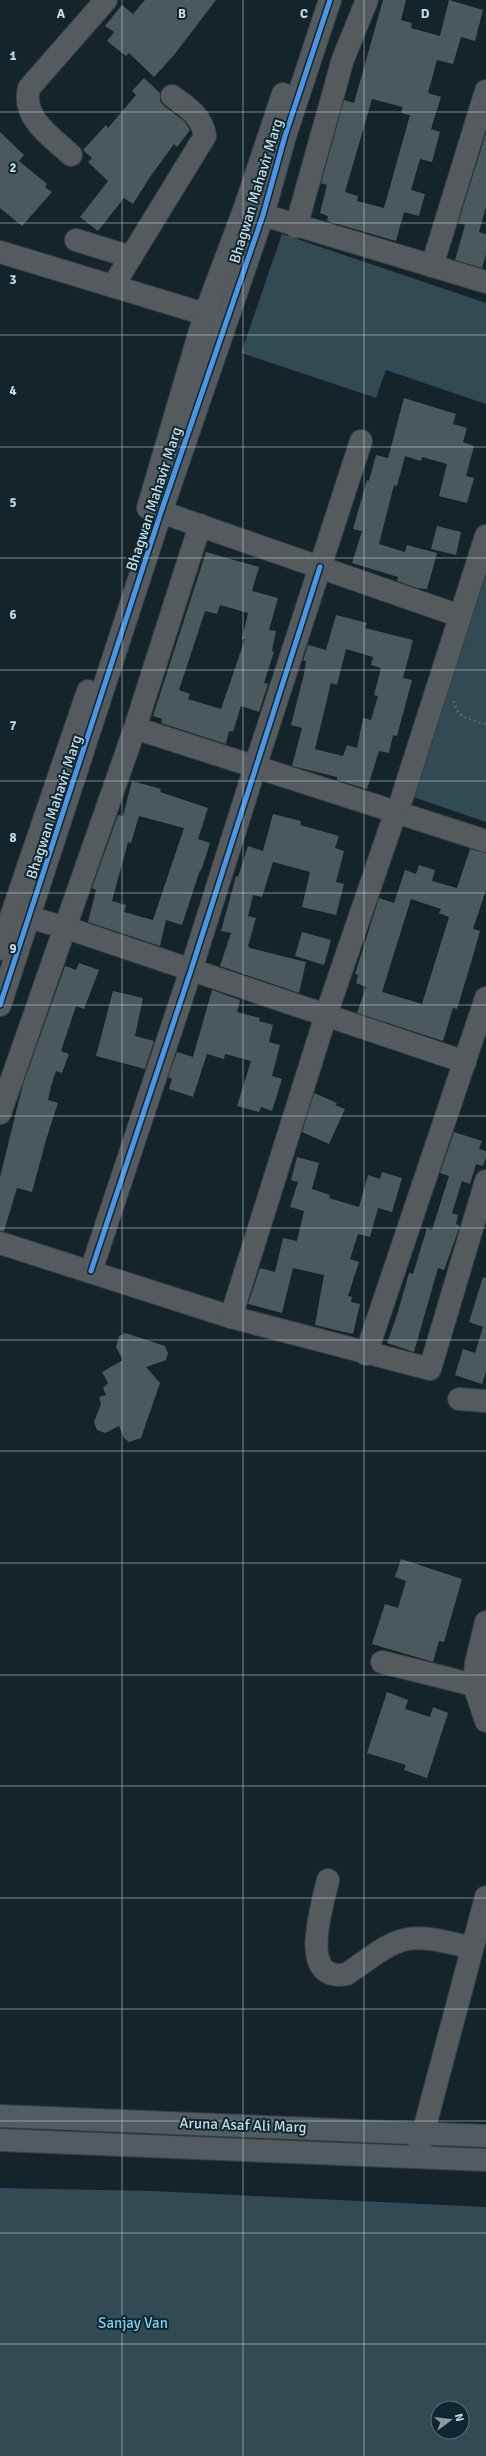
<svg xmlns="http://www.w3.org/2000/svg" width="486" height="2456" font-family="Signika,sans-serif">
	<style>
		.green { fill: #324a54; fill-rule: evenodd }
		.building { fill: #4b595c; fill-rule: evenodd }
		.lines { fill: none; stroke-linecap: round; stroke-linejoin: round }
		.minor-casing { stroke: #344046; stroke-width: 24 }
		.major-casing { stroke: #344046; stroke-width: 24 }
		.path { stroke: #5b6166; stroke-width: 2.5; stroke-dasharray: 2 3; stroke-linecap: butt }
		.minor { stroke: #545a5d; stroke-width: 22 }
		.major { stroke: #515b60; stroke-width: 22 }
		.cycleway-casing { stroke: #0d2832; stroke-width: 8 }
		.cycleway { stroke: #4d94e3; stroke-width: 5 }
		.grid { fill: none; stroke: #cbdae1; stroke-width: 1; stroke-opacity: 0.55 }
		.labels { text-anchor: middle; dominant-baseline: central; stroke-width: 4; stroke-linejoin: round; paint-order: stroke }
		.street-label { font-size: 15px; fill: #cbdae1; stroke: #0d2832 }
		.park-label { font-size: 15px; fill: #83cbe9; stroke: #0d2832 }
		.grid-label { font-size: 13px; text-anchor: middle; font-weight: bold; fill: #cbdae1; stroke: #0d2832; stroke-width: 4; stroke-linejoin: round; paint-order: stroke }
	</style>
	<rect width="100%" height="100%" fill="#15242a"/>
	<g class="green">
		<path d="M282,234L486,303V404L386,370L376,398L241,353Z"/>
		<path d="M486,572V822L413,797Z"/>
		<path d="M0,2188L152,2191L486,2207V2456H0ZM438,2408H462V2432H438Z"/>
	</g>
	<g class="building">
		<path d="M145,0H216L174,55L154,77L129,53L126,56L107,41L114,32L105,26L122,5L133,14Z"/>
		<path d="M383,0H406L401,20L412,23L411,28L440,36L449,0L483,10L475,41L461,37L453,64L437,60L428,93L441,97L431,129L440,132L432,162L420,159L411,190L425,194L419,216L404,212L396,241L327,221L328,216L320,213L327,185L321,183L344,100L354,103ZM372,99L403,107L401,113L410,115L384,208L357,201L358,196L345,192Z"/>
		<path d="M144,78L160,93V101L164,106L184,121L190,130L177,147L174,144L150,177L133,204L124,198L98,231L80,217L108,181L88,162L92,158L83,150L106,125L108,128L136,95L132,91Z"/>
		<path d="M0,132L24,155L19,161L47,184L45,187L52,192L22,226L0,208Z"/>
		<path d="M486,133V207L479,232L486,234V254L482,268L455,260L465,225L458,223Z"/>
		<path d="M404,398L456,414L453,424L467,428L463,442L474,446L466,476L474,478L467,503L439,496L447,464L422,457L421,461L405,456L397,486L394,485L379,544L405,552L407,545L437,553L427,589L417,588L397,581L398,577L352,563L362,531L353,529L367,480L369,481L376,455L388,458Z"/>
		<path d="M437,526L461,532L456,555L431,549Z"/>
		<path d="M206,552L259,567L252,591L278,598L269,630L276,631L272,651L274,652L264,683L268,684L259,712L241,706L233,732L229,731L226,744L161,723L162,719L153,716ZM220,605L248,613L242,639H245L221,709L188,699L190,694L179,690L205,611L217,614Z"/>
		<path d="M336,615L367,623L365,628L413,640L403,678L412,680L397,736L393,735L389,753L379,751L367,789L337,780V777L292,766L302,728L291,725L304,674L306,661H303L308,645L326,650ZM346,649L373,657L371,665L381,668L374,695L378,696L371,720L363,718L357,748L347,745L343,756L315,749L331,683L337,685Z"/>
		<path d="M132,781L161,789L160,792L208,808L198,839L210,843L201,871L200,870L182,925L166,920L160,946L88,922L96,890L92,888L118,815L123,816ZM139,816L184,828L153,920L124,912L126,905L112,901L128,842L131,843Z"/>
		<path d="M273,814L301,821L300,825L339,836L335,848L344,851L336,882L344,884L336,915L302,907L310,872L273,862L262,897L253,895L248,916L256,918L248,946L250,948L306,962L299,993L220,966L231,933L221,931L236,876L238,877L248,846L263,851Z"/>
		<path d="M470,849L486,853V890L473,929L480,931L473,956L457,1009L453,1008L443,1041L357,1013L366,987L356,983L358,975L355,974L379,898L394,903L405,870L416,874L419,865L435,870L432,881L457,888ZM411,899L441,909L439,913L449,917L422,1004L382,992Z"/>
		<path d="M302,932L331,940L324,965L295,956Z"/>
		<path d="M79,963L99,970L84,1009L76,1006L61,1051L69,1054L62,1073L56,1071L51,1086L48,1100L58,1103L46,1140L32,1192L17,1188L4,1231H0V1177L23,1084L65,966L76,970Z"/>
		<path d="M212,990L240,1000L237,1012L260,1018L259,1021L273,1025L269,1042L280,1045L272,1076L282,1079L272,1111L261,1107L259,1112L237,1106L251,1061L225,1054L224,1059L207,1054L193,1097L169,1089L172,1079L168,1077L177,1052L193,1057Z"/>
		<path d="M113,991L143,998L135,1036L154,1041L145,1069L96,1056Z"/>
		<path d="M314,1093L337,1103L335,1105L345,1109L329,1144L302,1132Z"/>
		<path d="M454,1132L482,1141L479,1149L486,1151V1157L483,1166L476,1164L470,1184L462,1181L452,1213L458,1215L456,1224L460,1226L444,1270L438,1268L414,1352L387,1343L397,1315L409,1273L413,1274L427,1228L432,1230L449,1176L440,1173Z"/>
		<path d="M297,1157L319,1163L312,1189L330,1195L329,1198L359,1207L368,1175L380,1179L382,1172L402,1178L392,1212L378,1208L370,1237L358,1234L350,1259L359,1262L348,1296L352,1297L351,1302L360,1304L353,1334L315,1325L324,1275L293,1268L282,1313L248,1304L260,1268L275,1272L283,1238L297,1241L304,1211L290,1207L298,1182L291,1180Z"/>
		<path d="M483,1277L486,1278V1372L482,1384L455,1375L463,1349L475,1353L483,1327L469,1322Z"/>
		<path d="M125,1333L165,1346L168,1353L166,1360L146,1367L160,1383L141,1438L129,1442L124,1438L119,1426L105,1433L97,1430L94,1422L101,1404L99,1397L106,1395L103,1388L108,1383L102,1372L123,1360L116,1347L119,1336Z"/>
		<path d="M401,1559L462,1579L444,1642L439,1641L433,1662L372,1644L385,1604L398,1608L406,1581L395,1577Z"/>
		<path d="M387,1692L408,1700L405,1709L430,1717L433,1707L448,1713L427,1778L404,1770L406,1765L367,1753Z"/>
	</g>
	<g class="lines">
		<g class="minor-casing">
			<g id="minor">
				<path d="M71,155C52,137 21,118 29,88L106,0"/>
				<path d="M250,211L486,282"/>
				<path d="M296,227L343,59L367,0"/>
				<path d="M76,240L131,257"/>
				<path d="M0,252L218,318"/>
				<path d="M432,266L486,91"/>
				<path d="M113,286L205,136C202,116 187,107 172,96"/>
				<path d="M148,508L205,314L244,210L283,94"/>
				<path d="M161,512L460,616"/>
				<path d="M135,728L486,841"/>
				<path d="M402,798L486,536"/>
				<path d="M16,914L64,927L465,1062"/>
				<path d="M0,949L88,691"/>
				<path d="M0,1005L161,512L263,215L285,136L330,0"/>
				<path d="M0,1113L135,728L200,525"/>
				<path d="M0,1243L231,1317L430,1369L486,1181"/>
				<path d="M91,1271L191,970L255,767L361,441"/>
				<path d="M231,1317L326,1015L396,811"/>
				<path d="M366,1354L486,998"/>
				<path d="M459,1399L486,1401"/>
				<path d="M486,1622L476,1663L474,1685L486,1721"/>
				<path d="M382,1662L474,1685L486,1686"/>
				<path d="M328,1880C323,1904 296,1984 347,1974C403,1934 404,1931 472,1948"/>
				<path d="M417,2156L486,1897"/>
			</g>
		</g>
		<g class="major-casing">
			<g id="major">
				<path d="M0,2116L486,2136"/>
				<path d="M0,2140L486,2160"/>
			</g>
		</g>
		<path class="path" d="M454,701C456,718 471,720 486,724"/>
		<use href="#minor" class="minor"/>
		<use href="#major" class="major"/>
		<g class="cycleway-casing">
			<g id="cycleway">
				<path d="M0,1005L161,512L263,215L285,136L330,0"/>
				<path d="M91,1271L191,970L320,567"/>
			</g>
		</g>
		<use href="#cycleway" class="cycleway"/>
	</g>
	<path class="grid" d="M122,0V2456M243,0V2456M364,0V2456M0,112H486M0,223H486M0,335H486M0,447H486M0,558H486M0,670H486M0,781H486M0,893H486M0,1005H486M0,1116H486M0,1228H486M0,1340H486M0,1451H486M0,1563H486M0,1675H486M0,1786H486M0,1898H486M0,2009H486M0,2121H486M0,2233H486M0,2344H486"/>
	<g class="labels">
		<g class="street-label">
			<text transform="translate(256 191) rotate(-73)">Bhagwan Mahavir Marg</text>
			<text transform="translate(154 499) rotate(-72)">Bhagwan Mahavir Marg</text>
			<text transform="translate(54 807) rotate(-72)">Bhagwan Mahavir Marg</text>
			<text transform="translate(243 2125) rotate(2)">Aruna Asaf Ali Marg</text>
		</g>
		<g class="park-label">
			<text x="133" y="2323">Sanjay Van</text>
		</g>
	</g>
	<g class="grid-label">
		<text x="61" y="18">A</text>
		<text x="182" y="18">B</text>
		<text x="304" y="18">C</text>
		<text x="425" y="18">D</text>
		<text x="13" y="60">1</text>
		<text x="13" y="172">2</text>
		<text x="13" y="284">3</text>
		<text x="13" y="395">4</text>
		<text x="13" y="507">5</text>
		<text x="13" y="619">6</text>
		<text x="13" y="730">7</text>
		<text x="13" y="842">8</text>
		<text x="13" y="953">9</text>
	</g>
	<g transform="translate(450 2420) rotate(75)"><circle r="19" fill="#0d2832" stroke="#596f78"/>
	<path d="M0-3L7 15L0 10L-7 15Z" fill="#8b9aa1"/>
	<text y="-6" font-size="11" font-weight="bold" text-anchor="middle" fill="#cbdae1">N</text>
	</g>
</svg>
